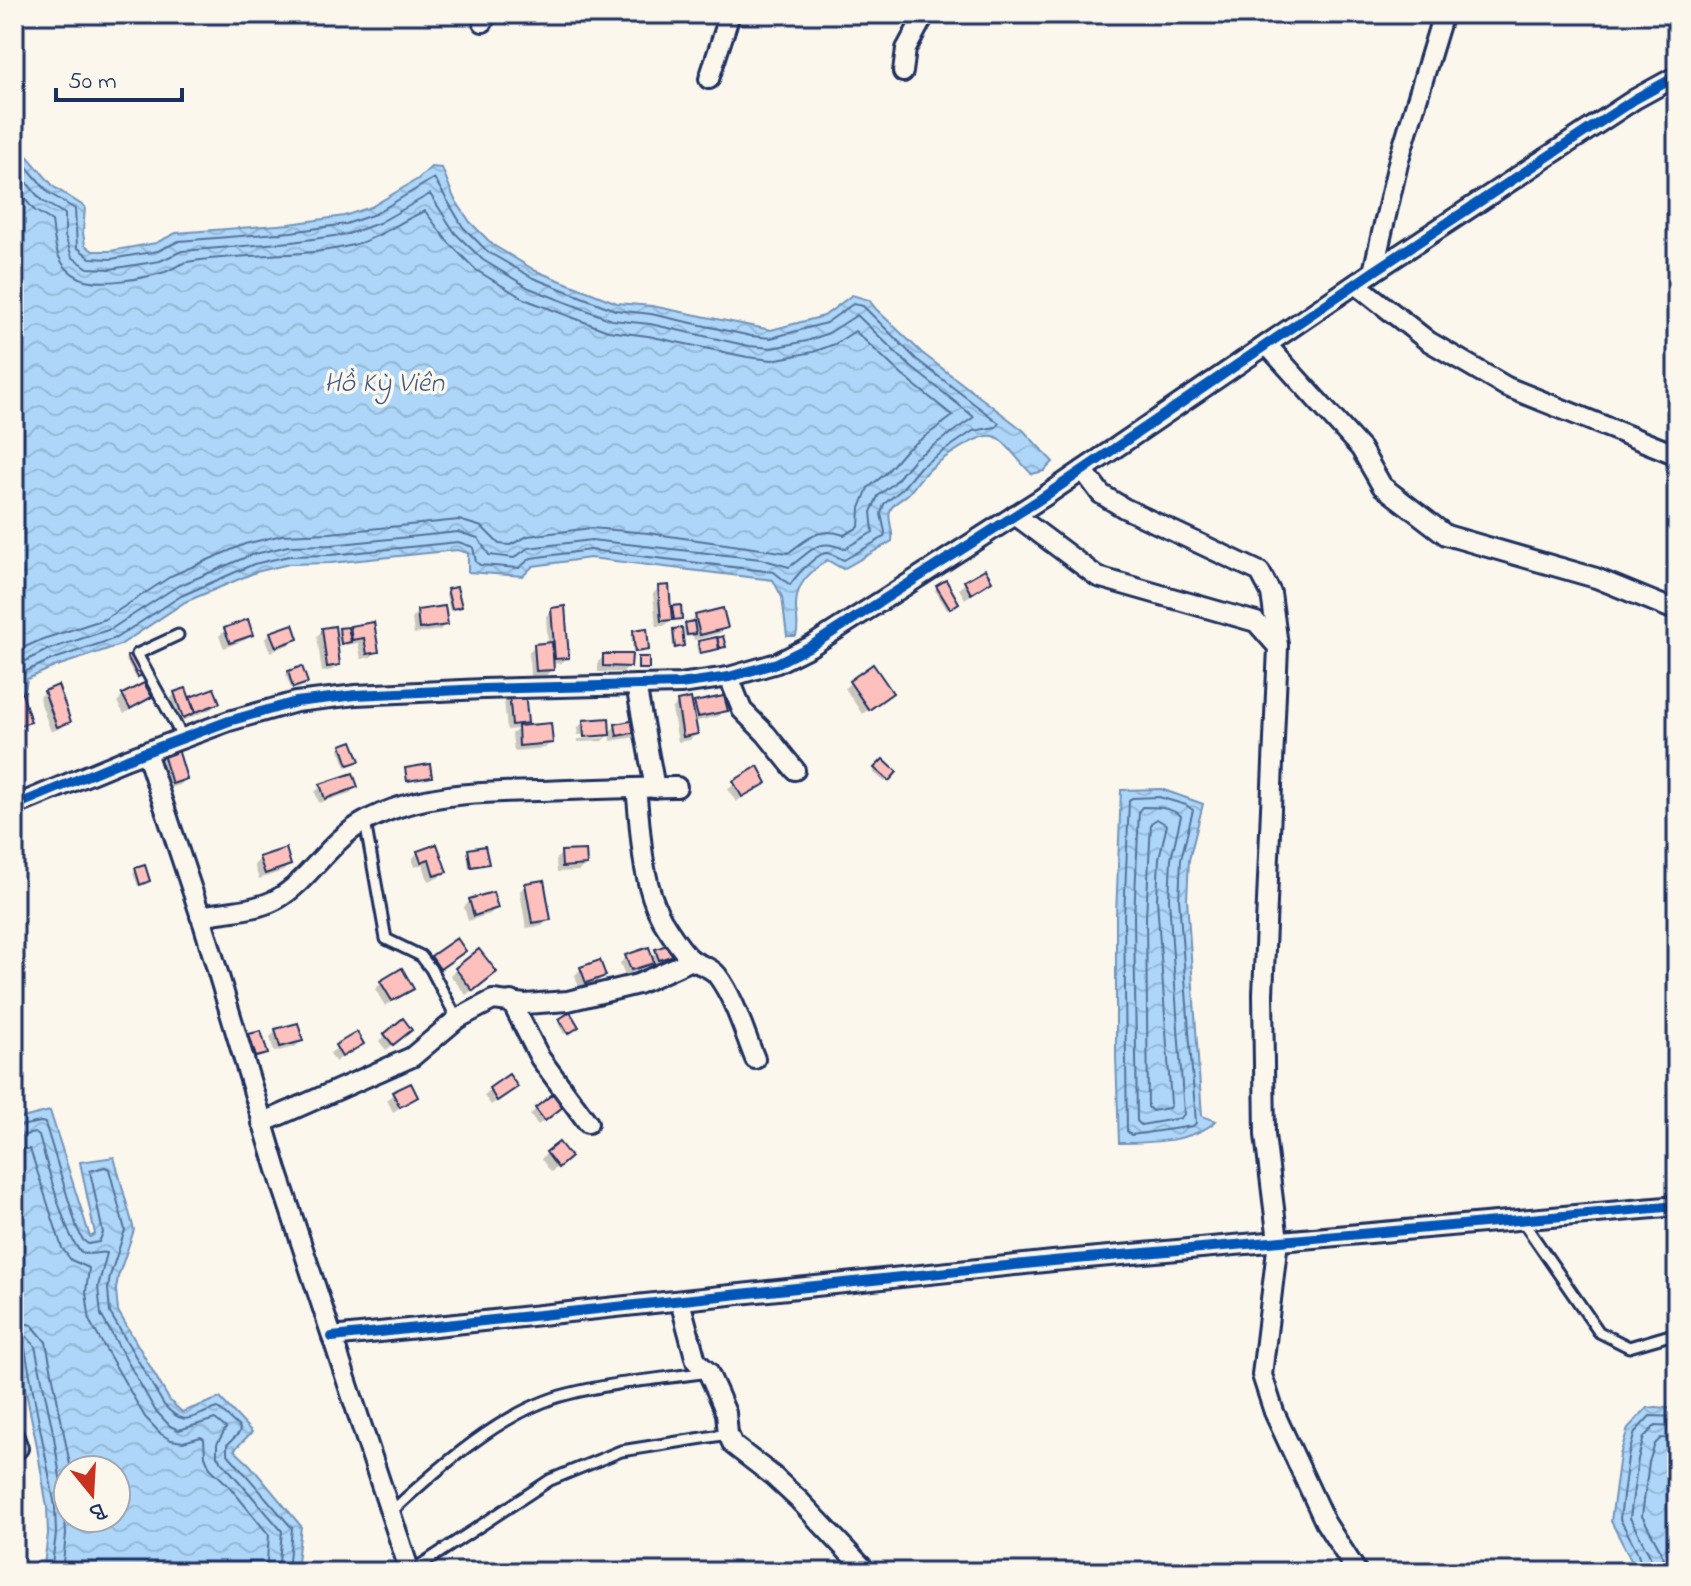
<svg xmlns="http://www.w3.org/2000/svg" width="1691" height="1586" font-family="'Indie Flower',sans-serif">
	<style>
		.water { fill: url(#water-waves); stroke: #7393ba; stroke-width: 2; fill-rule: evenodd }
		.shadow { fill: #0003 }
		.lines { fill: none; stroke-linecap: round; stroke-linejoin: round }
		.shore { stroke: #55729c; stroke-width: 2 }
		.building { fill: #fdc0bd; stroke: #1b2f5e; stroke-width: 2 }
		.lane-casing { stroke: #1b2f5e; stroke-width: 15 }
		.street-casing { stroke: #1b2f5e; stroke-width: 24 }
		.lane { stroke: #fbf7ec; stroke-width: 9 }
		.street { stroke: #fbf7ec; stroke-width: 18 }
		.cycleway-casing { stroke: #fbf7ec; stroke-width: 15 }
		.cycleway { stroke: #0057b8; stroke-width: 10 }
		.labels { text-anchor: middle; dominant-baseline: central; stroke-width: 7; stroke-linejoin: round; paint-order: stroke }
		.water-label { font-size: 28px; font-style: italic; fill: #405984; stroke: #fbf7ec }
	</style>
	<defs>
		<pattern id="water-waves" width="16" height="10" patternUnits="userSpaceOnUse" patternTransform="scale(2)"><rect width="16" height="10" fill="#add6f8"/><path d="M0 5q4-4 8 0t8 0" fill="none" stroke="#94b8d7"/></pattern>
	</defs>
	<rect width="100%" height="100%" fill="#fbf7ec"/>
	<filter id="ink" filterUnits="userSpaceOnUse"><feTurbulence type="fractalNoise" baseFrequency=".0125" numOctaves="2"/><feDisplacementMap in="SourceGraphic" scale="16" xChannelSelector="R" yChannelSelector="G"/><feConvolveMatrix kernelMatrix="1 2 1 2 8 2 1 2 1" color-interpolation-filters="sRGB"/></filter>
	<g filter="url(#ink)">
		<g class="water">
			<path d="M14,143L17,144L54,187L85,207L83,233L85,245L93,251H110L156,243L176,233L290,224L344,216L371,207L418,179L431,167L442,168L454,198L470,222L493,245L536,271L617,303L652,306L771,330L824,316L852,295L869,300L876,309L922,353L1023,430L1053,462L1044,471L1032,474C1021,465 1004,438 993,436C978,433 935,463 924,475C918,480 914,488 908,494C903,499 892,503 890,511C887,519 894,531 892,541L843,569L827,560C809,573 795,584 796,609C797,619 799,626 796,636H787L782,597L773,580L590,558L533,566L523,576L468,572V553L457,550L331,563L289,564L256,572L185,602L120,645L54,667L27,679L25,691L14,692Z"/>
			<path d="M1161,789L1203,804L1189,860L1187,899L1202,1116L1216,1121C1193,1142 1150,1143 1119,1143L1116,1056V916L1121,790Z"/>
			<path d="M50,1111L90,1237L95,1234L80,1162L114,1157L134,1230L118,1277L116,1290L118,1311L170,1401L182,1412L220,1398L252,1432L234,1450L250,1465L301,1526L296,1572H43L48,1534L47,1507L36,1441L14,1333V1120ZM68,1470H116V1518H68Z"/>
			<path d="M1656,1407L1677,1409V1572H1637L1611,1521L1620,1455L1628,1428L1647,1408Z"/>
		</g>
		<g class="shadow">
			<path d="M990,581L965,599L959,589L965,583Z"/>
			<path d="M659,587L669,612L673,608L680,618L672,621V618L664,626H656L653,594Z"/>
			<path d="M938,587L955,605L947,610L935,590Z"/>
			<path d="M448,591L460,606L457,609L450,611L446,594Z"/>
			<path d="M552,610L567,657L561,663L551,664L552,669L546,675L530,676L529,652L535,646L548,645L546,616Z"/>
			<path d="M418,612L446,624L440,630L414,634L412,618Z"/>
			<path d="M696,617L726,627L720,633L694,640L693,636L685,637L684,627Z"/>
			<path d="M372,624L377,651L371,657L361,659L358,643L346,645V641L339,642L338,634L335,635L340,630L347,632L350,628Z"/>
			<path d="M225,630L251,634L245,640L224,648L219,636Z"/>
			<path d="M323,630L338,664L332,670L322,672L317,636Z"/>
			<path d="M674,631L682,646L680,648L673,649L672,634Z"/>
			<path d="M634,632L647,650L644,652L633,653L631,634Z"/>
			<path d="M271,633L296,638L290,644L270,652L265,639Z"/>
			<path d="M722,639L723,647L721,649L698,654L696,645L699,643Z"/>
			<path d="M604,656L629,666L623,672H598V662Z"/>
			<path d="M128,658L145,672L136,678L126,660Z"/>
			<path d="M289,672L305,683L291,689L286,675Z"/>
			<path d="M851,682L884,699L862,714L845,688Z"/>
			<path d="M213,691L218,703L211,709L177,723L169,700L175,694L188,700Z"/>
			<path d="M45,692L69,721L63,727L51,732L39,698Z"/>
			<path d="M510,694L526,722L521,728L551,742L545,748L514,751L512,734L518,729L507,730L504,700Z"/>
			<path d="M123,696L149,697L124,714L117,702Z"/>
			<path d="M14,697L28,722L14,733Z"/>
			<path d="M678,703L691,708L695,704L725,710L719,716L694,722L696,734L690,740L678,742L672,709Z"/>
			<path d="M584,722L608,733L616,726L641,730L635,737L611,741L610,733L602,741L578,742V739L604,738V734L578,735L577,728Z"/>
			<path d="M342,746L357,761L355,763L346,767L339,749Z"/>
			<path d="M164,755L185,779L179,785L166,789L158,762Z"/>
			<path d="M883,762L894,772L885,782L873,772Z"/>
			<path d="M757,769L765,782L736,802L728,789Z"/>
			<path d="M321,786L356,787L350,793L319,803L315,792Z"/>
			<path d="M436,847L444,872L438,878L428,881L423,864L415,867L412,859L418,852Z"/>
			<path d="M469,851L486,863L469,869L467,853Z"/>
			<path d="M562,853L585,864L579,871L557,872L556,859Z"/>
			<path d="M260,859L289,865L283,871L259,879L254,865Z"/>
			<path d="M136,870L148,881L146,883L138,886L133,873Z"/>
			<path d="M526,885L549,920L542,926L526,928L520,891Z"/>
			<path d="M470,901L496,908L490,914L468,921L464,907Z"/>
			<path d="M666,932L680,952L674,958L653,965L652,962L646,968L625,975L620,963L626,957H650L663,949L660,938Z"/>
			<path d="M478,952L488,978L466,995L450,975Z"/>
			<path d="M457,956L433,973L427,964L433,958Z"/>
			<path d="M581,969L603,975L597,982L579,988L575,975Z"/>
			<path d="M382,983L412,988L385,1006L375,989Z"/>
			<path d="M560,1020L576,1027L564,1034L558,1023Z"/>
			<path d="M403,1021L404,1036L386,1050L379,1041Z"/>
			<path d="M276,1031L301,1041L295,1047L274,1052L270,1037Z"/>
			<path d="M356,1035L361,1044L335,1062L330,1053Z"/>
			<path d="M250,1036L265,1053L263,1055L253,1058L248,1038Z"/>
			<path d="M490,1090L509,1093L491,1105L484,1096Z"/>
			<path d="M393,1094L416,1097L393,1112L387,1100Z"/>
			<path d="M536,1109L556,1112L538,1125L530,1115Z"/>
			<path d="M547,1153L563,1163L551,1172L541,1159Z"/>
		</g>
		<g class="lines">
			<g class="shore">
				<path d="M14,152L49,193L75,209L77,247L90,258L111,259L158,251L179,241L291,232L346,224L375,214L434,178L463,227L488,252L533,278L615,310L651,314L751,336L771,338L826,323L853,304L863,306L916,359L999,423L996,427L973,431L920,467L901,490L884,504L881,514L885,532L884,537L844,560C838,558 831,552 825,553C815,555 795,577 790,585L774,572L590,550L531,558L519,568L480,565L476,562L473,547L458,542L331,555L289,556L254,564L181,596L116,638L51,660L24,672L14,684"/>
				<path d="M14,167L42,201L65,214V236L72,257L88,268L110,269L160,261L182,251L292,242L348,234L379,223L430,194L455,233L483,260L529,288L612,320L650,324L749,346L772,348L807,341L829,333L857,315L910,366L974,417L914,459L894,483L878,496L871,512L873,532L844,549C816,536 811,553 789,567L761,559L591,540L528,548L514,558L489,555L478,538L458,532L331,545L288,546L251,555L176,587L111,629L47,650L14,667"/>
				<path d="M14,186L34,210L52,221C55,244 55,266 80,278C99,287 145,278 165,272C173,269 179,264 187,262C242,252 299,259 353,245C380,238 400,221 425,211L448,242L476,270L524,299L608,331L648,336L747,357L772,360L813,352L835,344L855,331L902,375L953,416L905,451L885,474L868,488L860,508L859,527L844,535C818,526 808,539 788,553L648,533L591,528L528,536L510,545L499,544L482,527L459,520L330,533L282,535L245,544L173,575L105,619L43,639L14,652"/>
				<path d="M1159,797L1186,805L1193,810L1181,859L1179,899L1196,1123L1193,1126L1131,1135L1127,1131L1124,917L1129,801L1132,798Z"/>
				<path d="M1142,807C1155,807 1171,807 1181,816L1171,859L1169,899L1184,1114L1181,1118L1141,1125L1137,1121L1134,917L1139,811Z"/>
				<path d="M1157,819L1167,825L1159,858L1157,899L1171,1104L1169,1108L1152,1111L1148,1107L1146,917L1151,823Z"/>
				<path d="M14,1127L41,1122L45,1123L77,1228L83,1240L88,1244L99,1242L103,1233L90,1171L105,1167L109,1169L125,1230L110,1276L108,1289L110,1313L164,1405C186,1429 190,1416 218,1408L240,1428L239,1433L227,1445V1453L292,1528L288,1572"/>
				<path d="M14,1137L35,1133L39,1136C45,1156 67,1246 83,1253C92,1256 99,1251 107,1253L98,1287L101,1315L155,1410L170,1426L179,1430L215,1419L226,1428L217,1444V1456L282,1531L278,1572"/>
				<path d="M14,1149H30L62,1248L71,1260L89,1268L86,1292L90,1322L145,1417L161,1434L171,1440L183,1442L201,1437L204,1439L205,1456L210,1468L229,1486L269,1535L266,1572"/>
				<path d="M14,1321L32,1325L46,1342L71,1470"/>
				<path d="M14,1333L26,1336L35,1346L54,1437L64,1505L66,1534L62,1572"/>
				<path d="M14,1343L21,1344L25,1349L55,1506L56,1534L51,1572"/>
				<path d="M1644,1572L1636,1549L1620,1519L1628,1457L1635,1432L1650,1416L1677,1417"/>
				<path d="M1654,1572L1650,1556L1630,1518L1638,1459L1644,1437L1655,1426L1677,1427"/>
				<path d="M1666,1572L1661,1551L1642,1516L1649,1462L1655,1444L1661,1438L1677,1439"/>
			</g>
		</g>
		<g class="building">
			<path d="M985,569L992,581L971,594L964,581Z"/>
			<path d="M946,580L959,603L950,609L936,586Z"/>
			<path d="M669,585L672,620L661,621L658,586Z"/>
			<path d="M457,587L462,607L452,609L447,589Z"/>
			<path d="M681,605L682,619L674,620L672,606Z"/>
			<path d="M445,606L448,625L419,629L417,610Z"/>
			<path d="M565,606L569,658L555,659L551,608Z"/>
			<path d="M723,608L728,628L700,635L695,615Z"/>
			<path d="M248,619L253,635L230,643L224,628Z"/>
			<path d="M694,621L696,634L687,635L685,623Z"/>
			<path d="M374,622L379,652L367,654L364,638L352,640L350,626Z"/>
			<path d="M293,624L298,639L276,647L270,632Z"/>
			<path d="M335,626L340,665L327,667L322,628Z"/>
			<path d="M348,627L351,642L341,644L339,628Z"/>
			<path d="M647,628L649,650L635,652L633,630Z"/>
			<path d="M682,628L684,646L675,648L673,629Z"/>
			<path d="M723,636L726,647L720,648L717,638Z"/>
			<path d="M717,637L719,649L700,653L698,641Z"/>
			<path d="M552,642L554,670L536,671L534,644Z"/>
			<path d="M139,650L150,670L138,677L127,656Z"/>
			<path d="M603,654H632L631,667L603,666Z"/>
			<rect x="638" y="657" width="11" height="12"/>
			<path d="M873,664L893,693L869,710L849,681Z"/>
			<path d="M302,666L308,683L293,688L288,671Z"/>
			<path d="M144,683L152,697L130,709L122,694Z"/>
			<path d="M58,685L71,722L57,727L44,691Z"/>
			<path d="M186,688L195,713L183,718L174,692Z"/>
			<path d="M214,688L220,703L196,712L190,697Z"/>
			<path d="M525,691L528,723L512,725L509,692Z"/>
			<path d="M22,693L31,722L14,727V695Z"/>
			<path d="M724,696L728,711L698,717L694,702Z"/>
			<path d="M691,698L698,734L683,737L677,701Z"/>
			<path d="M609,718L610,735L584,737L583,720Z"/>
			<path d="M641,719L643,731L617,736L615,724Z"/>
			<path d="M551,723L553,743L519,746L518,726Z"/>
			<path d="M352,741L360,761L348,765L341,745Z"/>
			<path d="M178,749L187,779L172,784L163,754Z"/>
			<path d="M883,759L897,772L889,781L874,768Z"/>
			<path d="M430,764L432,777L407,781L405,768Z"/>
			<path d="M758,766L767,783L742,797L733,781Z"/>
			<path d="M353,773L358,787L325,799L320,784Z"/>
			<path d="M437,844L447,872L434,876L429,859L421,862L417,851Z"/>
			<path d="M485,846L489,864L471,867L468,849Z"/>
			<path d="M286,848L291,865L265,874L259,857Z"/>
			<path d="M586,850L587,865L562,867L561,851Z"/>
			<path d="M145,865L150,881L140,885L135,868Z"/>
			<path d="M544,880L551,920L532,923L525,883Z"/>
			<path d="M493,892L498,908L474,916L469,899Z"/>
			<path d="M457,938L466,951L440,969L431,956Z"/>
			<path d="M670,944L683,952L659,960L655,949Z"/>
			<path d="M649,947L654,963L631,970L625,955Z"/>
			<path d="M479,949L497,972L473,991L455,968Z"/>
			<path d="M600,960L606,976L586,983L580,967Z"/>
			<path d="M402,968L414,989L392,1001L380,981Z"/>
			<path d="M570,1012L579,1027L568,1034L559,1019Z"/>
			<path d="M403,1018L412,1030L393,1045L384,1034Z"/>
			<path d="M298,1023L303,1041L280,1047L275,1029Z"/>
			<path d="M261,1031L268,1054L256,1057L249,1034Z"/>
			<path d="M357,1032L364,1044L342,1057L335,1045Z"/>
			<path d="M509,1074L518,1087L497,1101L489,1088Z"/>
			<path d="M411,1083L418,1097L400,1107L392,1092Z"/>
			<path d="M554,1093L564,1106L545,1121L535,1108Z"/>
			<path d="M559,1142L571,1157L558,1168L546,1152Z"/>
		</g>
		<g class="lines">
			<g class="lane-casing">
				<g id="lane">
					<path d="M178,635L137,654L183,738"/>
					<path d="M365,822L386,939L421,956L431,969L457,1019"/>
					<path d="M1521,1219L1599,1332L1629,1347L1677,1333"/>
					<path d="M391,1512C438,1468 505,1409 568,1394C614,1382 662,1379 708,1372"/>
					<path d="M410,1572L550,1480L621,1451L728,1434"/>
				</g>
			</g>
			<g class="street-casing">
				<g id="street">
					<path d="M483,22L486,14"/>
					<path d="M903,72L906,49L925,14"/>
					<path d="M709,79L730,14"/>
					<path d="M1373,272L1399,159L1443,14"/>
					<path d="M1356,284L1428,341L1507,387L1677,455"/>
					<path d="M1267,345L1361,449L1382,486L1446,535L1596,578L1677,611"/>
					<path d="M1083,470L1101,494L1124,508L1260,572L1271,593L1278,645"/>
					<path d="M1015,515L1098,577L1256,622L1278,647L1263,994L1265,1135L1278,1241L1262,1375L1274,1412L1325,1522L1357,1572"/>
					<path d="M729,677L742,710L766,734L795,770"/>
					<path d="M636,685L655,788"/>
					<path d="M146,752L204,926L277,1170L410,1572"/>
					<path d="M636,788C641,831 641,882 662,920C668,930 683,953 692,960C700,966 710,966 717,975C735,999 744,1032 755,1059"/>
					<path d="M14,806L127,759L229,721L296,702L356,695L483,689L680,684L729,677L777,663L811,646L1042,498L1373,272L1635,99L1677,76"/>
					<path d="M200,916C225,911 255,911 277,899C309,881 328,842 364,822C418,792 483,792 543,791C588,789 633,788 677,787"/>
					<path d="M511,1001L540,1058L588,1123"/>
					<path d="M262,1123L412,1057L457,1019L493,1000L525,1004L568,1001L638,984L692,960"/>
					<path d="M680,1301L696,1361L708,1372L718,1394L726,1413L728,1434L733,1445L772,1475L799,1500L867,1572"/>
					<path d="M332,1337L1053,1261L1677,1206"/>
					<path d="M14,1437L18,1448"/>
				</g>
			</g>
			<use href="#lane" class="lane"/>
			<use href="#street" class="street"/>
			<g class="cycleway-casing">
				<g id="cycleway">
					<path d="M14,806L127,759L229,721L296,702L356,695L483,689L680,684L729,677L777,663L811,646L1042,498L1373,272L1635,99L1677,76"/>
					<path d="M332,1337L1053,1261L1677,1206"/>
				</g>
			</g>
			<use href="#cycleway" class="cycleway"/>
		</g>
	</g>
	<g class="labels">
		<g class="water-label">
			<text x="384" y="384">Hồ Kỳ Viên</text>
		</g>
	</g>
	<rect width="1691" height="1586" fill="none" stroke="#fbf7ec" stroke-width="48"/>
	<rect x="24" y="24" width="1643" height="1538" fill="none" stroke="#1b2f5e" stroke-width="3" filter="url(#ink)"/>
	<g transform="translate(92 1494) rotate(162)"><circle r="38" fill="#fbf7ec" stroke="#a1a7b3" stroke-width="2"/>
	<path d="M0-6L14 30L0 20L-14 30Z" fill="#c8321e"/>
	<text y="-12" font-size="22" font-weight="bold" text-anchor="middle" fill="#1b2f5e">B</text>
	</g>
	<path d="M56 88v12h126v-12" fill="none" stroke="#1b2f5e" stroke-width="4"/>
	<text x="68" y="88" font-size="24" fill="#1b2f5e" stroke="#fbf7ec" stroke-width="6" paint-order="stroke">50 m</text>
</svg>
